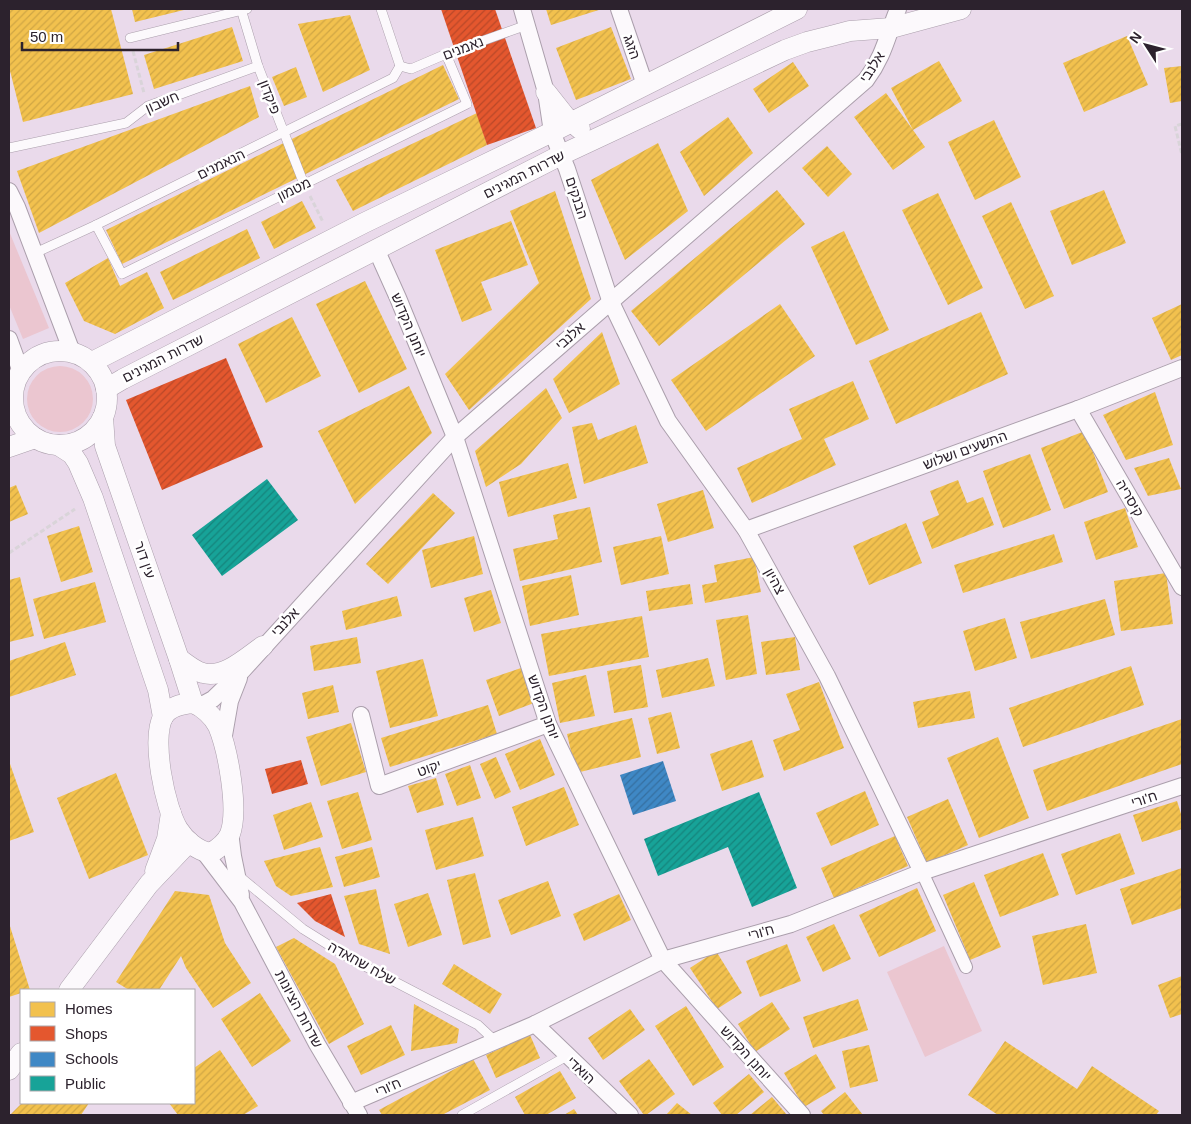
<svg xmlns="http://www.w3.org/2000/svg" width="1191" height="1124" font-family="Arial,'Noto Sans Hebrew',sans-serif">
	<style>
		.grass { fill: #ebc6d0 }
		.homes { fill: url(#homes-hatch) }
		.shops { fill: url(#shops-hatch) }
		.schools { fill: url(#schools-hatch) }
		.public { fill: url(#public-hatch) }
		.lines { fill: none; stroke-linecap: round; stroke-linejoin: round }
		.service-casing { stroke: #ab9fac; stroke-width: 10 }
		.pedestrian-casing { stroke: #ab9fac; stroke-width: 14 }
		.minor-casing { stroke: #ab9fac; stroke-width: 18 }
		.tertiary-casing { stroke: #ab9fac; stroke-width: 21 }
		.path { stroke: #d9d4d9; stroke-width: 3; stroke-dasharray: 5 2.5; stroke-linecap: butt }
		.service { stroke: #fcf9fc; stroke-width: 9 }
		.pedestrian { stroke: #fcf9fc; stroke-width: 12 }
		.minor { stroke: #fcf9fc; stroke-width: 16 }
		.tertiary { stroke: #fcf9fc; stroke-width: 20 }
		.labels { text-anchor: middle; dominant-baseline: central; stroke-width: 5; stroke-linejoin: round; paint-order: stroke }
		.street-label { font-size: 14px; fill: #2c222d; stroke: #fff }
	</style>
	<defs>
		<pattern id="homes-hatch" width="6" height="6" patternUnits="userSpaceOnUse" patternTransform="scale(1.25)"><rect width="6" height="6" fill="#f2c14e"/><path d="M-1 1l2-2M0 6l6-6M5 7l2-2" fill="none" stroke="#d0a644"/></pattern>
		<pattern id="shops-hatch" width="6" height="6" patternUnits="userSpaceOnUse" patternTransform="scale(1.25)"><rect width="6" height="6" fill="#e4572e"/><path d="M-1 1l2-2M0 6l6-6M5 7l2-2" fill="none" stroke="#b94828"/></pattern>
		<pattern id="schools-hatch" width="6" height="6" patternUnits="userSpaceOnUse" patternTransform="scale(1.25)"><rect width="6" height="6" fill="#3f88c5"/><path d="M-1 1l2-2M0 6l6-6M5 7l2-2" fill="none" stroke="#356fa0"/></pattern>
		<pattern id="public-hatch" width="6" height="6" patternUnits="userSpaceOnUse" patternTransform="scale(1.25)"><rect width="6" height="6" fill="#17a398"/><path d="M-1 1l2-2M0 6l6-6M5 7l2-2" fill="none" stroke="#15847c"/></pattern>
	</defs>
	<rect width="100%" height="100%" fill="#eadaeb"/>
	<g class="grass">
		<path d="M9,231L49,328L23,339L9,305Z"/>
		<circle cx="60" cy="399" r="33"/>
		<path d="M944,946L982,1031L925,1057L887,972Z"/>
	</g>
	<g class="homes">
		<path d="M9,9H111L133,94L23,122L9,67Z"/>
		<path d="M132,9H188L135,22Z"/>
		<path d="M546,9H602L551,25Z"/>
		<path d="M350,15L370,70L323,92L298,24Z"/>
		<path d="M232,27L243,61L154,89L144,55Z"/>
		<path d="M611,27L631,79L576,100L556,48Z"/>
		<path d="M1127,36L1148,85L1084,112L1063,63Z"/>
		<path d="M939,61L962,101L913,130L925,147L893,170L854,117L886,93L913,130L891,88Z"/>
		<path d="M793,62L809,86L769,113L753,89Z"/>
		<path d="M443,65L459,99L122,264L106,230Z"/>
		<path d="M1182,66V101L1170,103L1164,68Z"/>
		<path d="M296,67L307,97L284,106L272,77Z"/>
		<path d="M250,86L259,117L39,233L17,171Z"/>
		<path d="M477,113L487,145L353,211L336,180Z"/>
		<path d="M728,117L753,153L704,196L680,152Z"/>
		<path d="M994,120L1021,177L975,200L948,142Z"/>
		<path d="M658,143L688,211L625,260L591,180Z"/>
		<path d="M827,146L852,174L828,197L802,168Z"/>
		<path d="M777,190L805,224L659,346L631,311Z"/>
		<path d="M1104,190L1126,243L1072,265L1050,211Z"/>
		<path d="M555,191L591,299L469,410L445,374L539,283L510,211Z"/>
		<path d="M938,193L983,288L948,305L902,210Z"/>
		<path d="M302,201L316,228L274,249L261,222Z"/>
		<path d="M1011,202L1054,296L1025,309L982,216Z"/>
		<path d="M511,221L528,265L481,282L492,310L462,322L435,250Z"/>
		<path d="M247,229L260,258L173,300L160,272Z"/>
		<path d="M844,231L889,330L856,345L811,247Z"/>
		<path d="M108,258L120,286L147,272L164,308L115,334L84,321L65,283Z"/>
		<path d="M365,281L407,369L359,393L316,304Z"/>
		<path d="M780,304L815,356L706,431L671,380Z"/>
		<path d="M1182,304V355L1171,360L1152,318Z"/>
		<path d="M981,312L1008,374L896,424L869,361Z"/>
		<path d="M292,317L321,376L266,403L238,344Z"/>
		<path d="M602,332L620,384L569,413L553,379Z"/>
		<path d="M853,381L869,419L824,439L836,465L752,503L737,468L802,439L789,409Z"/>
		<path d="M409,386L432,433L355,504L318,431Z"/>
		<path d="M546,388L562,418L521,464L486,487L475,451Z"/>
		<path d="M1155,392L1173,445L1126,460L1103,415Z"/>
		<path d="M592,423L598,440L636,425L648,463L584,484L572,427Z"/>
		<path d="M1085,431L1108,492L1064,509L1041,448Z"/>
		<path d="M1030,454L1051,510L1003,528L983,471Z"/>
		<path d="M1169,458L1181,489L1148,496L1134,468Z"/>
		<path d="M568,463L577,498L508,517L499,482Z"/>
		<path d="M958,480L967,503L983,497L994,525L932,549L922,522L939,515L930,491Z"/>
		<path d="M16,485L28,514L9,522V488Z"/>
		<path d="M703,490L714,528L668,542L657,504Z"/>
		<path d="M433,493L455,513L388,584L366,564Z"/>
		<path d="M590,507L602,562L520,581L513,549L558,539L553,515Z"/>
		<path d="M1125,508L1138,547L1096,560L1084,522Z"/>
		<path d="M906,523L922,563L869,585L853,546Z"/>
		<path d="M79,526L93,572L61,582L47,536Z"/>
		<path d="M1054,534L1063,562L963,593L954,565Z"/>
		<path d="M474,536L483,574L431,588L422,550Z"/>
		<path d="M661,536L669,574L621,585L613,547Z"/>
		<path d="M754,557L761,592L705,603L702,585L717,582L714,565Z"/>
		<path d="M1166,573L1173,624L1121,631L1114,581Z"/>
		<path d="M571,575L579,615L530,626L522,586Z"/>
		<path d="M20,577L34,636L9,642V580Z"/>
		<path d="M95,582L106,622L44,639L33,599Z"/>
		<path d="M690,584L693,604L649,611L646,591Z"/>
		<path d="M491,590L501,623L474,632L464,598Z"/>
		<path d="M397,596L402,616L346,630L342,611Z"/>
		<path d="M1105,599L1115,635L1031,659L1020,622Z"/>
		<path d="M748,615L757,674L726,680L716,620Z"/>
		<path d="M642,616L649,657L549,676L541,634Z"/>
		<path d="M1005,618L1017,658L975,671L963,631Z"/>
		<path d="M357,637L361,663L314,671L310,646Z"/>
		<path d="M795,637L800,670L766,675L761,642Z"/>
		<path d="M65,642L76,675L9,697V661Z"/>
		<path d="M708,658L715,686L662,698L656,670Z"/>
		<path d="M423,659L438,716L390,728L376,671Z"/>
		<path d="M641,665L648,707L614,713L607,671Z"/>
		<path d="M1131,666L1144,705L1023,747L1009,708Z"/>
		<path d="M521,668L534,703L499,716L486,680Z"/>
		<path d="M586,675L595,716L560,723L552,683Z"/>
		<path d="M819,682L844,748L784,771L773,740L800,730L786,694Z"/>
		<path d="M333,685L339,712L308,719L302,693Z"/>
		<path d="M970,691L975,718L918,728L913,702Z"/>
		<path d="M488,705L497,734L390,767L381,738Z"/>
		<path d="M671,712L680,748L657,754L648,718Z"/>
		<path d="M632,718L641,757L576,773L567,734Z"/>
		<path d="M1182,719V764L1047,811L1033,770Z"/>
		<path d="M351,723L366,772L321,786L306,737Z"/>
		<path d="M998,737L1029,818L979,838L947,758Z"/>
		<path d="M540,739L555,775L520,790L505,754Z"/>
		<path d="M752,740L764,777L722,791L710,754Z"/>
		<path d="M496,757L511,792L495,799L480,764Z"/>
		<path d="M9,761L34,832L9,841Z"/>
		<path d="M470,765L481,798L457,806L445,774Z"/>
		<path d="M116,773L148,855L89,879L57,798Z"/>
		<path d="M436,778L444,805L417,813L408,786Z"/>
		<path d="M564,787L579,825L526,846L512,807Z"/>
		<path d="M865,791L879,825L831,846L816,813Z"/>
		<path d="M358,792L372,840L342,849L327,801Z"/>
		<path d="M948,799L968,845L927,863L907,817Z"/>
		<path d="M1177,801L1182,817V829L1142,842L1133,815Z"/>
		<path d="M311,802L323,837L284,850L273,815Z"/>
		<path d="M473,817L484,856L436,870L425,830Z"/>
		<path d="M1120,833L1135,874L1076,895L1061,854Z"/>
		<path d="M895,836L908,866L834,898L821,868Z"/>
		<path d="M320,847L333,887L291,896L276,886L264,861Z"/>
		<path d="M372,847L380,877L344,887L335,857Z"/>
		<path d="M1043,853L1059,895L1000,917L984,875Z"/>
		<path d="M1182,868V908L1132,925L1120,889Z"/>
		<path d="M475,873L491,937L463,945L447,880Z"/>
		<path d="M548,881L561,916L511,935L498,900Z"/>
		<path d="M974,882L1001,947L970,960L943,895Z"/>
		<path d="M917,888L936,931L879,957L859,915Z"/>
		<path d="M376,889L390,954L359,944L344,896Z"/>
		<path d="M175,891L209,895L225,943L251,983L213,1008L186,968L181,956L159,990H129L116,982Z"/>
		<path d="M428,893L442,935L408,947L394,904Z"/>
		<path d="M619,894L631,920L584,941L573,914Z"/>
		<path d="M9,923L30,990H21V993L9,997Z"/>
		<path d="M834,924L851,959L823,972L806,937Z"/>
		<path d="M1086,924L1097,973L1043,985L1032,936Z"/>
		<path d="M294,938L335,964L364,1024L329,1044L276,947Z"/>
		<path d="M787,944L801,981L760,997L746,961Z"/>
		<path d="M716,951L742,993L717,1009L690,968Z"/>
		<path d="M454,964L502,994L490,1014L442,984Z"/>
		<path d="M1182,976V1014L1170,1018L1158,985Z"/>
		<path d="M260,993L291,1041L252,1067L221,1019Z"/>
		<path d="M858,999L868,1030L813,1048L803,1017Z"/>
		<path d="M772,1002L790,1029L755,1052L738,1024Z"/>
		<path d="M414,1004L459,1029L457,1043L411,1051Z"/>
		<path d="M686,1006L724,1067L693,1086L655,1026Z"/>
		<path d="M630,1009L645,1030L603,1060L588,1038Z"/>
		<path d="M391,1025L405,1055L361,1075L347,1046Z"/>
		<path d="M530,1035L540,1058L496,1078L486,1055Z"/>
		<path d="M1005,1041L1077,1089L1092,1066L1159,1111L1156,1115H998L968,1095Z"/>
		<path d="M869,1045L878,1081L850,1088L842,1051Z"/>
		<path d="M220,1050L258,1106L243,1115H178L169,1103H194V1068Z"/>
		<path d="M816,1054L836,1088L804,1107L784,1073Z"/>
		<path d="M473,1059L490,1090L442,1115H382L379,1110Z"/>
		<path d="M649,1059L675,1094L646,1115H644L619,1081Z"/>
		<path d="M560,1071L576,1098L546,1115H525L515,1097Z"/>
		<path d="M749,1074L764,1092L736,1115H722L713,1103Z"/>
		<path d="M845,1092L863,1115H824L821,1111Z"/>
		<path d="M772,1097L787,1115H750Z"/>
		<path d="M22,1103H89L81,1115H10Z"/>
		<path d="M677,1103L692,1115H666Z"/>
		<path d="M574,1109L578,1115H564Z"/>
	</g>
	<g class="shops">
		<path d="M441,9H495L536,128L487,145Z"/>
		<path d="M226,358L263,447L162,490L126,400Z"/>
		<path d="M301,760L308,784L272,794L265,769Z"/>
		<path d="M331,894L345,937L315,921L297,903Z"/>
	</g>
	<path class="schools" d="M663,761L676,801L633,815L620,775Z"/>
	<g class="public">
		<path d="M267,479L298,520L222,576L192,535Z"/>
		<path d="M759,792L797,888L752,907L728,847L658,876L644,839Z"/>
	</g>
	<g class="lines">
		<g class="service-casing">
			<g id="service">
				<path d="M241,9L258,66L304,184"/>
				<path d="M381,9L400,66"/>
				<path d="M130,38L247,9"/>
				<path d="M400,66L411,69L446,54L527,25"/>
				<path d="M9,148L126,123L148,106L258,66"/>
				<path d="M96,225L122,274L467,104L446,54"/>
				<path d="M35,253L96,225L393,78L400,66"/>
				<path d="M239,876L303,929L351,959L478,1025L494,1040"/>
				<path d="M462,1115L567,1056"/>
			</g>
		</g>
		<g class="pedestrian-casing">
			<path id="pedestrian" d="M922,872L966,967"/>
		</g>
		<g class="minor-casing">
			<g id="minor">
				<path d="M522,9L546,92L552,132L567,169L610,300L668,421L746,530L827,676L922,872"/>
				<path d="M619,9L645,85"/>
				<path d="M9,191L17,207L72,352"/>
				<path d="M376,249L398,298L455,437L548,724L663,960L802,1115"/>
				<path d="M9,339L21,372"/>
				<path d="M1078,409L1182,587"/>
				<path d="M746,530L1078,409L1182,368"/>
				<path d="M200,706L213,699L242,671L455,437L866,80C884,56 887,36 898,9"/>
				<path d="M361,715L379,786L548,724"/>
				<path d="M223,741L230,701L239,678"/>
				<path d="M230,832L233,856L241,895"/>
				<path d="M204,852L242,902L317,1044L359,1115"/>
				<path d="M535,1024L630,1115"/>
				<path d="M351,1103L535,1024L663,960L791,924L922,872L1182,786"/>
			</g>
		</g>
		<g class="tertiary-casing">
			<g id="tertiary">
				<path d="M546,92L565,116L580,129"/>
				<circle cx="60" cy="398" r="47"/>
				<path d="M92,362L364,223L552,132L797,9"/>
				<path d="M106,389L123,379L561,155L785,50L807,42L831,36L850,31L891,28L961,9"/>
				<path d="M103,417L105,446L179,659L193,703"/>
				<path d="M58,445L72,454L78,463L93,498L158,690L163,717"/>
				<path d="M9,447L35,438"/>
				<path d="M179,659C187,664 194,671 203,673C224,679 247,657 263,646"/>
				<path d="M193,703C203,707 213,716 218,726C228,750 239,810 230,834C226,843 219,848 211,853C197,851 185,840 178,829C165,808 151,739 163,717C169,706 182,704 193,703Z"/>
				<path d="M155,871L167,839L171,813"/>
				<path d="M69,990L149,884L189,842"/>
				<path d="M9,1070L21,1053"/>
			</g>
		</g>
		<g class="path">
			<path d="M133,51L144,93"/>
			<path d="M1182,124L1175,126L1182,155"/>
			<path d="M310,196L323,222"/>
			<path d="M9,553L75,509"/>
		</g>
		<use href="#service" class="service"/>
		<use href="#pedestrian" class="pedestrian"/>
		<use href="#minor" class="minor"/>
		<use href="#tertiary" class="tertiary"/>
	</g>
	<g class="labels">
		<g class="street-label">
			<text transform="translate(632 47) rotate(71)">הזגג</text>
			<text transform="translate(463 48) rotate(-21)">נאמנים</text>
			<text transform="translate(872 67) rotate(-57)">אלנבי</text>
			<text transform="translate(270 97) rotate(69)">פיקדון</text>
			<text transform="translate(162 102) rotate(-24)">חשבון</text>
			<text transform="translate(221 164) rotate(-26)">הנאמנים</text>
			<text transform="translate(524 174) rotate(-27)">שדרות המגינים</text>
			<text transform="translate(294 189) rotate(-26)">מטמון</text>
			<text transform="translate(577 198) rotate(72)">הבנקים</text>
			<text transform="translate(409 325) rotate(67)">יוחנן הקדוש</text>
			<text transform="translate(570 336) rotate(-41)">אלנבי</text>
			<text transform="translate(163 358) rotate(-27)">שדרות המגינים</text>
			<text transform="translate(965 450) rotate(-20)">התשעים ושלוש</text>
			<text transform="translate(1130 498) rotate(60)">קיסריה</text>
			<text transform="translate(145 560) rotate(71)">עין דור</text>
			<text transform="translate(775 581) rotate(61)">צהיון</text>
			<text transform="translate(285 622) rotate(-47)">אלנבי</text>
			<text transform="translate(544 707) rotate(70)">יוחנן הקדוש</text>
			<text transform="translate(429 768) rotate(-20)">יקוט</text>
			<text transform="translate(1144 799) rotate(-18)">ח'ורי</text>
			<text transform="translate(761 932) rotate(-16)">ח'ורי</text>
			<text transform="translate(362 963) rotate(29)">שלח שחאדה</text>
			<text transform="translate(299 1009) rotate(62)">שדרות הציונות</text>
			<text transform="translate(746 1053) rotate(48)">יוחנן הקדוש</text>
			<text transform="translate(581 1070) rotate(43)">הואדי</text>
			<text transform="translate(388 1087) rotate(-24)">ח'ורי</text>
		</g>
	</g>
	<rect width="1191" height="1124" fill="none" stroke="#2c222d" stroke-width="20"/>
	<rect x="20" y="989" width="175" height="115" fill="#ffffff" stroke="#aba7ab"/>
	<rect x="30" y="1002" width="25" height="15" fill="#f2c14e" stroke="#aba7ab"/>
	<text x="65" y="1014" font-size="15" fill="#2c222d">Homes</text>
	<rect x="30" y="1026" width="25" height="15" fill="#e4572e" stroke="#aba7ab"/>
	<text x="65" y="1039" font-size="15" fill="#2c222d">Shops</text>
	<rect x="30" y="1052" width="25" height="15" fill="#3f88c5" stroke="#aba7ab"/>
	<text x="65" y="1064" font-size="15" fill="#2c222d">Schools</text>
	<rect x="30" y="1076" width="25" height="15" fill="#17a398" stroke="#aba7ab"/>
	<text x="65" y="1089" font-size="15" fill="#2c222d">Public</text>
	<g transform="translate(1146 45) rotate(306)" stroke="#ffffff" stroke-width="4" paint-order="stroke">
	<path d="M0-4L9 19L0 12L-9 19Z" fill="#2c222d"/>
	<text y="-8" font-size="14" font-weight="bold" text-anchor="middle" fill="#2c222d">N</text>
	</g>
	<path d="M22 42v8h156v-8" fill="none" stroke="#2c222d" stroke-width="2.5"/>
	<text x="30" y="42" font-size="15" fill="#2c222d" stroke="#ffffff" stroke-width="4" paint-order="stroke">50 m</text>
</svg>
